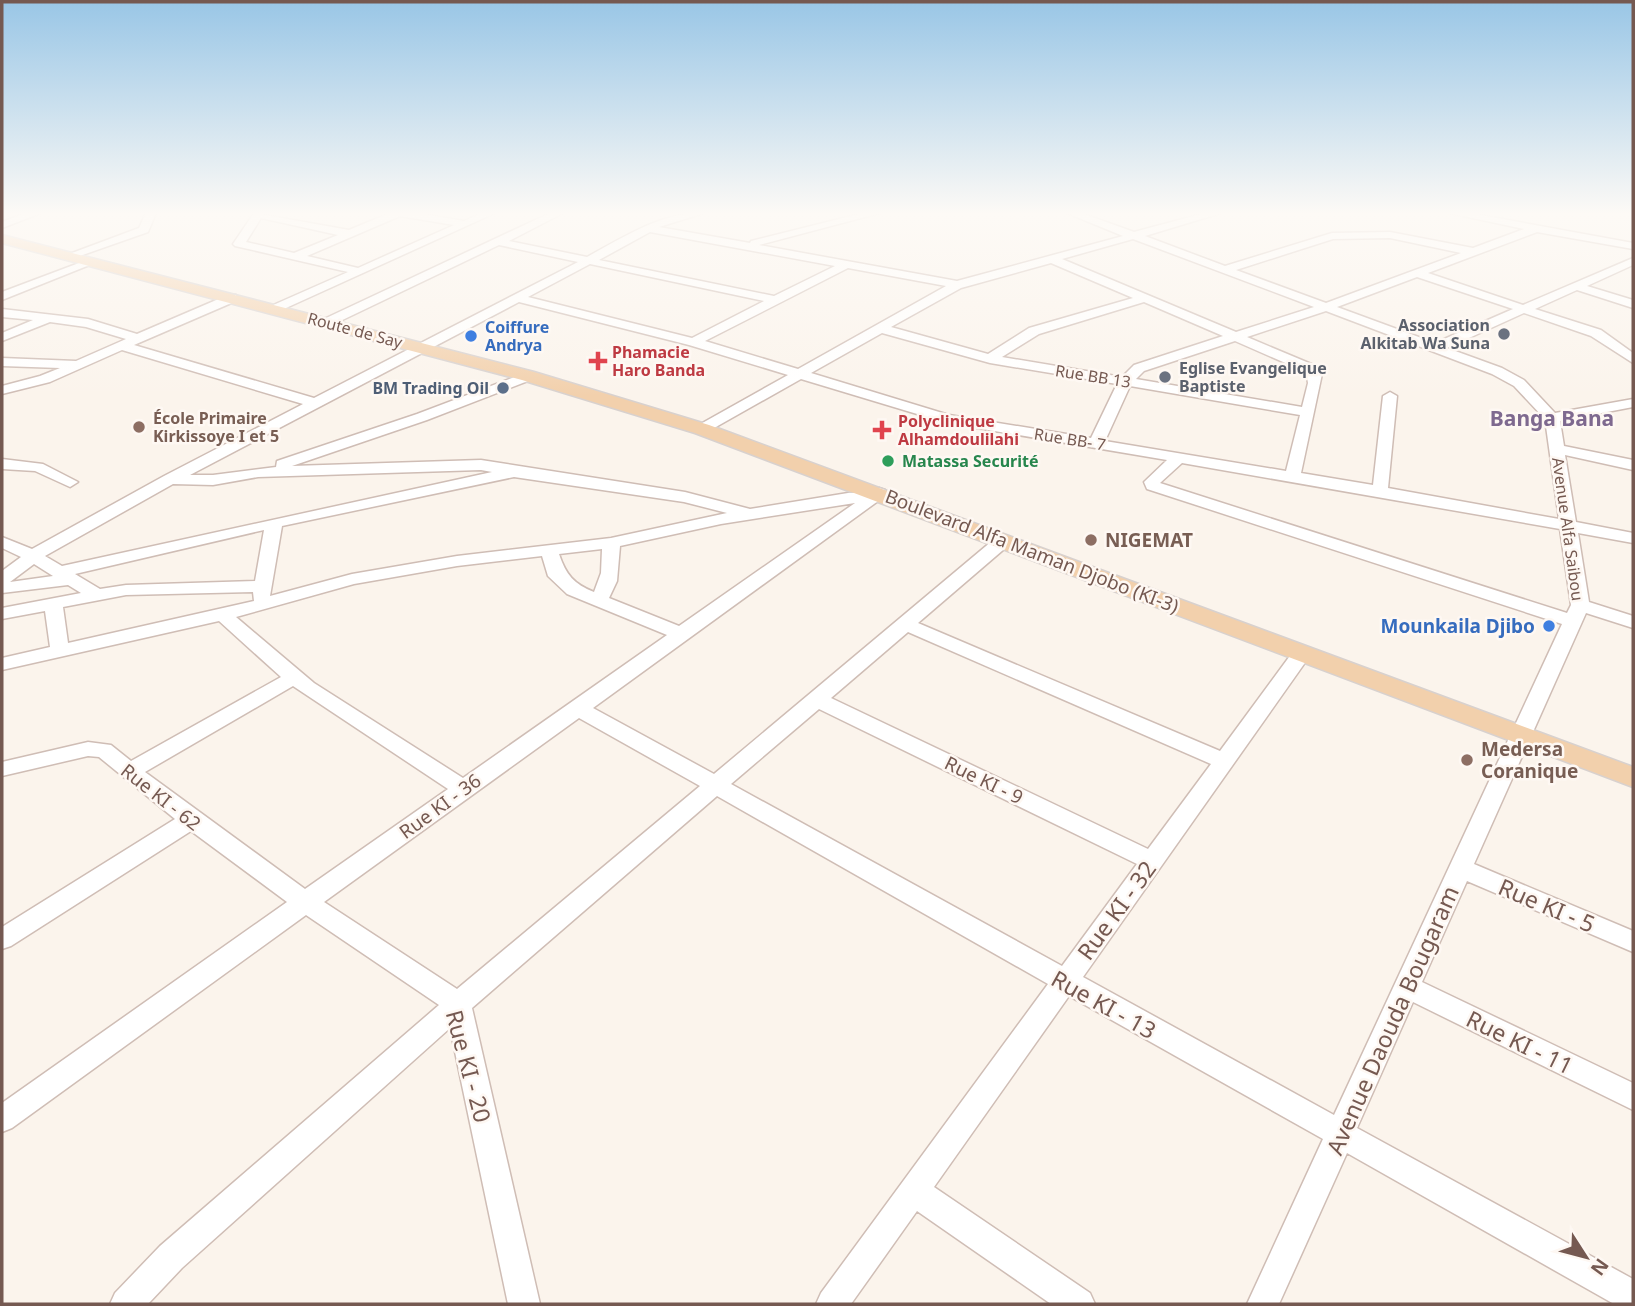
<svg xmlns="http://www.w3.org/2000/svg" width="1635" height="1306" font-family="'Noto Sans',sans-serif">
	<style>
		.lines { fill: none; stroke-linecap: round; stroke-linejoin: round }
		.minor-casing { stroke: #cfbdb5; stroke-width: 3 }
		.major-casing { stroke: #d8d1ce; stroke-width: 3 }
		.minor { fill: #fff; fill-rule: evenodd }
		.major { fill: #f2d0ac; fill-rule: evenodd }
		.worship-dot { fill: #6b7280; stroke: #fef8f3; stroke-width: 2.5 }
		.shop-dot { fill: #3f7fe0; stroke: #fef8f3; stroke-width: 2.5 }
		.health-dot { fill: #e0444e; stroke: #fef8f3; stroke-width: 2.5 }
		.service-dot { fill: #5c6f8a; stroke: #fef8f3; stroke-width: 2.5 }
		.education-dot { fill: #8d6e63; stroke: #fef8f3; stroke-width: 2.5 }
		.leisure-dot { fill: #2e9e5b; stroke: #fef8f3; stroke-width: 2.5 }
		.labels { text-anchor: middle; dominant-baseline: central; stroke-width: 5; stroke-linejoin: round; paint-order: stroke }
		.far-worship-label { font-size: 16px; font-weight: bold; fill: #5b616d; stroke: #fef8f3; text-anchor: end }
		.far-shop-label { font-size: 16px; font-weight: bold; fill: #366cbe; stroke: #fef8f3; text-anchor: start }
		.far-street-label { font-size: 16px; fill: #755951; stroke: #fef8f3 }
		.far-health-label { font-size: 16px; font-weight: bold; fill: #be3a42; stroke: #fef8f3; text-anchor: start }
		.far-service-label { font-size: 16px; font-weight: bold; fill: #4e5e75; stroke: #fef8f3; text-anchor: end }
		.far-education-label { font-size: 16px; font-weight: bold; fill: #785e54; stroke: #fef8f3; text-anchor: start }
		.far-leisure-label { font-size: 16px; font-weight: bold; fill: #27864d; stroke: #fef8f3; text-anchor: start }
		.education-label { font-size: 19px; font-weight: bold; fill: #785e54; stroke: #fef8f3; text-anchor: start }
		.street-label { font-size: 19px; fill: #755951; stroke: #fef8f3 }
		.shop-label { font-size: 19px; font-weight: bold; fill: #366cbe; stroke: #fef8f3; text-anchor: end }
		.far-district-label { font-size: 21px; font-weight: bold; fill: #7e698f; stroke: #fef8f3 }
		.near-street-label { font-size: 23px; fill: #755951; stroke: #fef8f3 }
	</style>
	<rect width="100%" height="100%" fill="#fbf4ec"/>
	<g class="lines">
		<g class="minor-casing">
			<g id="minor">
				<path d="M26,213H41L2,228V222Z"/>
				<path d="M146,213H156L148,232L74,258L64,256L139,228Z"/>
				<path d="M254,213L349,230L390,213H417L464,221L482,213H495L275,313L269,309L271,306L348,272L235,246L233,244ZM400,216L454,225L358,268L307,256ZM261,218L338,235L294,253L246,242Z"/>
				<path d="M550,213H563L509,241L587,257C624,237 661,212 704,213L659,227L750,243L751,241L863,213H880L759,245L957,281L1123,236L1067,213H1081L1134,232L1205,213H1221L1145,236L1225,266L1332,233L1390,232L1473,248L1524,229L1449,213H1470L1633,243V249L1537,232L1428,273L1523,305L1633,258V265L1587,286L1633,300V308L1577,290L1535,309L1601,330L1633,353V363L1591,336L1524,313L1447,348L1502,368L1524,380L1555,413L1633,399V407L1560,421L1564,446L1633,460V470L1565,455L1576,522L1633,533V543L1578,533L1589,602L1633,616V628L1586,613L1474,864L1633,931V952L1467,881L1422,982L1633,1083V1110L1413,1002L1357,1128L1633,1279V1304H1614L1347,1153L1279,1304H1247L1323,1139L1069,996L934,1187L1090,1293L1095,1304H1051L917,1211L851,1304H816L821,1293L1048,984L717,796L472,1008L540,1304H508L450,1028L182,1268L148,1304H110L115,1293L160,1246L439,1005L306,915L12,1128L2,1132V1103L287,902L191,831L11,946L2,949V927L175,819L99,757L88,756L2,776V762L88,742L111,745L131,761L281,677L219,621L2,670V658L50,647L45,611L2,619V608L81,593L68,585L2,593V571L21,557L2,548V537L32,549L164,476L303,404L122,350L50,382L2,394V386L40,376L60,368L2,366V358L76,361L126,339L86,327L50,322L2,341V333L33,320L2,317V309L88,319L137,334L228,295H236V301L134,345L314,398L578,262L499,245L332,325H324V319ZM650,232L835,266L774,296L599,260ZM1390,238L1461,253L1326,303L1236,270L1333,239ZM1133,239L1314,307L1236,332L1062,259ZM1051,263L1133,298L1029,328L988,354L891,327L961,288ZM590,264L764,301L692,338L528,297ZM848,268L946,286L798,369L705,341ZM1417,277L1513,309L1435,343L1337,307ZM519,302L689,345L788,375L697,426L695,429L697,432H707L801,379L947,423L1167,460L1144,482L1147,489L1562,624L1334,1115L1083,977L1309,657L1312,653L1309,649H1295L1220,751L918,623L1010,544L1012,540L1004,535L998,536L714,774L593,708L885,496L887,493L885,490L879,488L868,493H848L750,509L685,492L481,460L292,466L427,420L533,379L535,376L528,372L417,414L277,461L276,467L213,475H190ZM1144,302L1223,336L1134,365L1122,377L1002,357L1039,334ZM1326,311L1492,374L1514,386L1545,419L1559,519L1388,488L1397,396L1390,392L1383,396L1373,485L1301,473L1322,374L1316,366L1247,337ZM882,333L990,363L1117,384L1091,438L949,415L811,373ZM1235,341L1306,372L1308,383L1302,407L1136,379L1144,371ZM1130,386L1300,415L1286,471L1105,441ZM1182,463L1560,529L1571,605L1567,613L1160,483ZM481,470L492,472L62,566L45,556L173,484L213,485L258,477ZM514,477L684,502L727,513L611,538L457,556L352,574L270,596L282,526ZM855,503L679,626L609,598L617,581L620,546L721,524ZM264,530L255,581L126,585L100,589L75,574ZM602,549L601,573L594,592C574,584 566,575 559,554ZM542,556L548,576L567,594L667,635L463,778L314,683L236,617L354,584L457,566ZM34,564L53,576L10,582ZM253,592L254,601L68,643L63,607L126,595ZM908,632L1211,764L1148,849L831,698ZM293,686L448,789L305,889L145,772ZM819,709L1137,864L1062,966L731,784ZM579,718L700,786L457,989L324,902Z"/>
				<path d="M87,260L97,262L2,300V292Z"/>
				<path d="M2,459L43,464L78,482L70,487L35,471L2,469Z"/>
			</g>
		</g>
		<g class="major-casing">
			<path id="major" d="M2,235L534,372L709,425L1633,767V787L695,433L522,380L2,243Z"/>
		</g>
		<use href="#minor" class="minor"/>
		<use href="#major" class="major"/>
	</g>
	<linearGradient id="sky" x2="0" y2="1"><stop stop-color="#99c6e6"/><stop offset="0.54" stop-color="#fdfaf6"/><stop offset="1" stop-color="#fdfaf6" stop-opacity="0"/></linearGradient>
	<rect width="1635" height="396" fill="url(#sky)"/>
	<g class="worship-dot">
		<circle cx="1504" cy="334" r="7"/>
		<circle cx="1165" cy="377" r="7"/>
	</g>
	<g class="shop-dot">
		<circle cx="471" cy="336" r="7"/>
		<circle cx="1549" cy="626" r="7"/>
	</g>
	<g class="health-dot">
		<path d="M594.5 350.5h7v7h7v7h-7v7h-7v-7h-7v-7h7z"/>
		<path d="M878.5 419.5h7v7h7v7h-7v7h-7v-7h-7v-7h7z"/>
	</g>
	<circle class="service-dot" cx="503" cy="388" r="7"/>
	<g class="education-dot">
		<circle cx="139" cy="427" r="7"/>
		<circle cx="1091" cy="540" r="7"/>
		<circle cx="1467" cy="760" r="7"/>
	</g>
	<circle class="leisure-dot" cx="888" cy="461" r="7"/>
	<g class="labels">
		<g class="far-worship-label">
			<text x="1490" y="325">Association<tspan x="1490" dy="18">Alkitab Wa Suna</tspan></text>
			<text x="1179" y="368" text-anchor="start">Eglise Evangelique<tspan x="1179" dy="18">Baptiste</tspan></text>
		</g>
		<g class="far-shop-label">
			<text x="485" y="327">Coiffure<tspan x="485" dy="18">Andrya</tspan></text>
		</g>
		<g class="far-street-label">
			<text transform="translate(355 330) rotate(15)">Route de Say</text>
			<text transform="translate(1093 376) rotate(9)">Rue BB 13</text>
			<text transform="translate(1070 439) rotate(9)">Rue BB- 7</text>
			<text transform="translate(1568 529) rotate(82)">Avenue Alfa Saibou</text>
		</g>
		<g class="far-health-label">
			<text x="612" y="352">Phamacie<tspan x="612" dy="18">Haro Banda</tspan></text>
			<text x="898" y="421">Polyclinique<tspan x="898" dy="18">Alhamdoulilahi</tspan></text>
		</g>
		<g class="far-service-label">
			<text x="489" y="388">BM Trading Oil</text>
		</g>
		<g class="far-education-label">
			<text x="153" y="418">École Primaire<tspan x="153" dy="18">Kirkissoye I et 5</tspan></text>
		</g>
		<g class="far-leisure-label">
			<text x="902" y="461">Matassa Securité</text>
		</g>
		<g class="education-label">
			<text x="1105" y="540">NIGEMAT</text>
			<text x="1481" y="749">Medersa<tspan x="1481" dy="22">Coranique</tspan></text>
		</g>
		<g class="street-label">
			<text transform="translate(1032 551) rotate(21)">Boulevard Alfa Maman Djobo (KI-3)</text>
			<text transform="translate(984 780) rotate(26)">Rue KI - 9</text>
			<text transform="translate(161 797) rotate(38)">Rue KI - 62</text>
			<text transform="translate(440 806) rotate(-36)">Rue KI - 36</text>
		</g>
		<g class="shop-label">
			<text x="1535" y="626">Mounkaila Djibo</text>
		</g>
		<g class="far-district-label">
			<text x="1552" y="418">Banga Bana</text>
		</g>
		<g class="near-street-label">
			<text transform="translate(1547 905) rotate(23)">Rue KI - 5</text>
			<text transform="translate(1116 910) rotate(-54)">Rue KI - 32</text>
			<text transform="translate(1104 1004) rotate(29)">Rue KI - 13</text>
			<text transform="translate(1392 1020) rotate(-66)">Avenue Daouda Bougaram</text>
			<text transform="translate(1520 1042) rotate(26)">Rue KI - 11</text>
			<text transform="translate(469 1066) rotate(75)">Rue KI - 20</text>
		</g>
	</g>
	<rect width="1635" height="1306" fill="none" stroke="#755951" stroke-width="7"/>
	<g transform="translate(1586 1257) rotate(126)" stroke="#fef8f3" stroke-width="5" paint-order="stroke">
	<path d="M0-5L12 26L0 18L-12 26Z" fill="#755951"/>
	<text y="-10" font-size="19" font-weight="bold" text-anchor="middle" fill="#755951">N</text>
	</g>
</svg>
